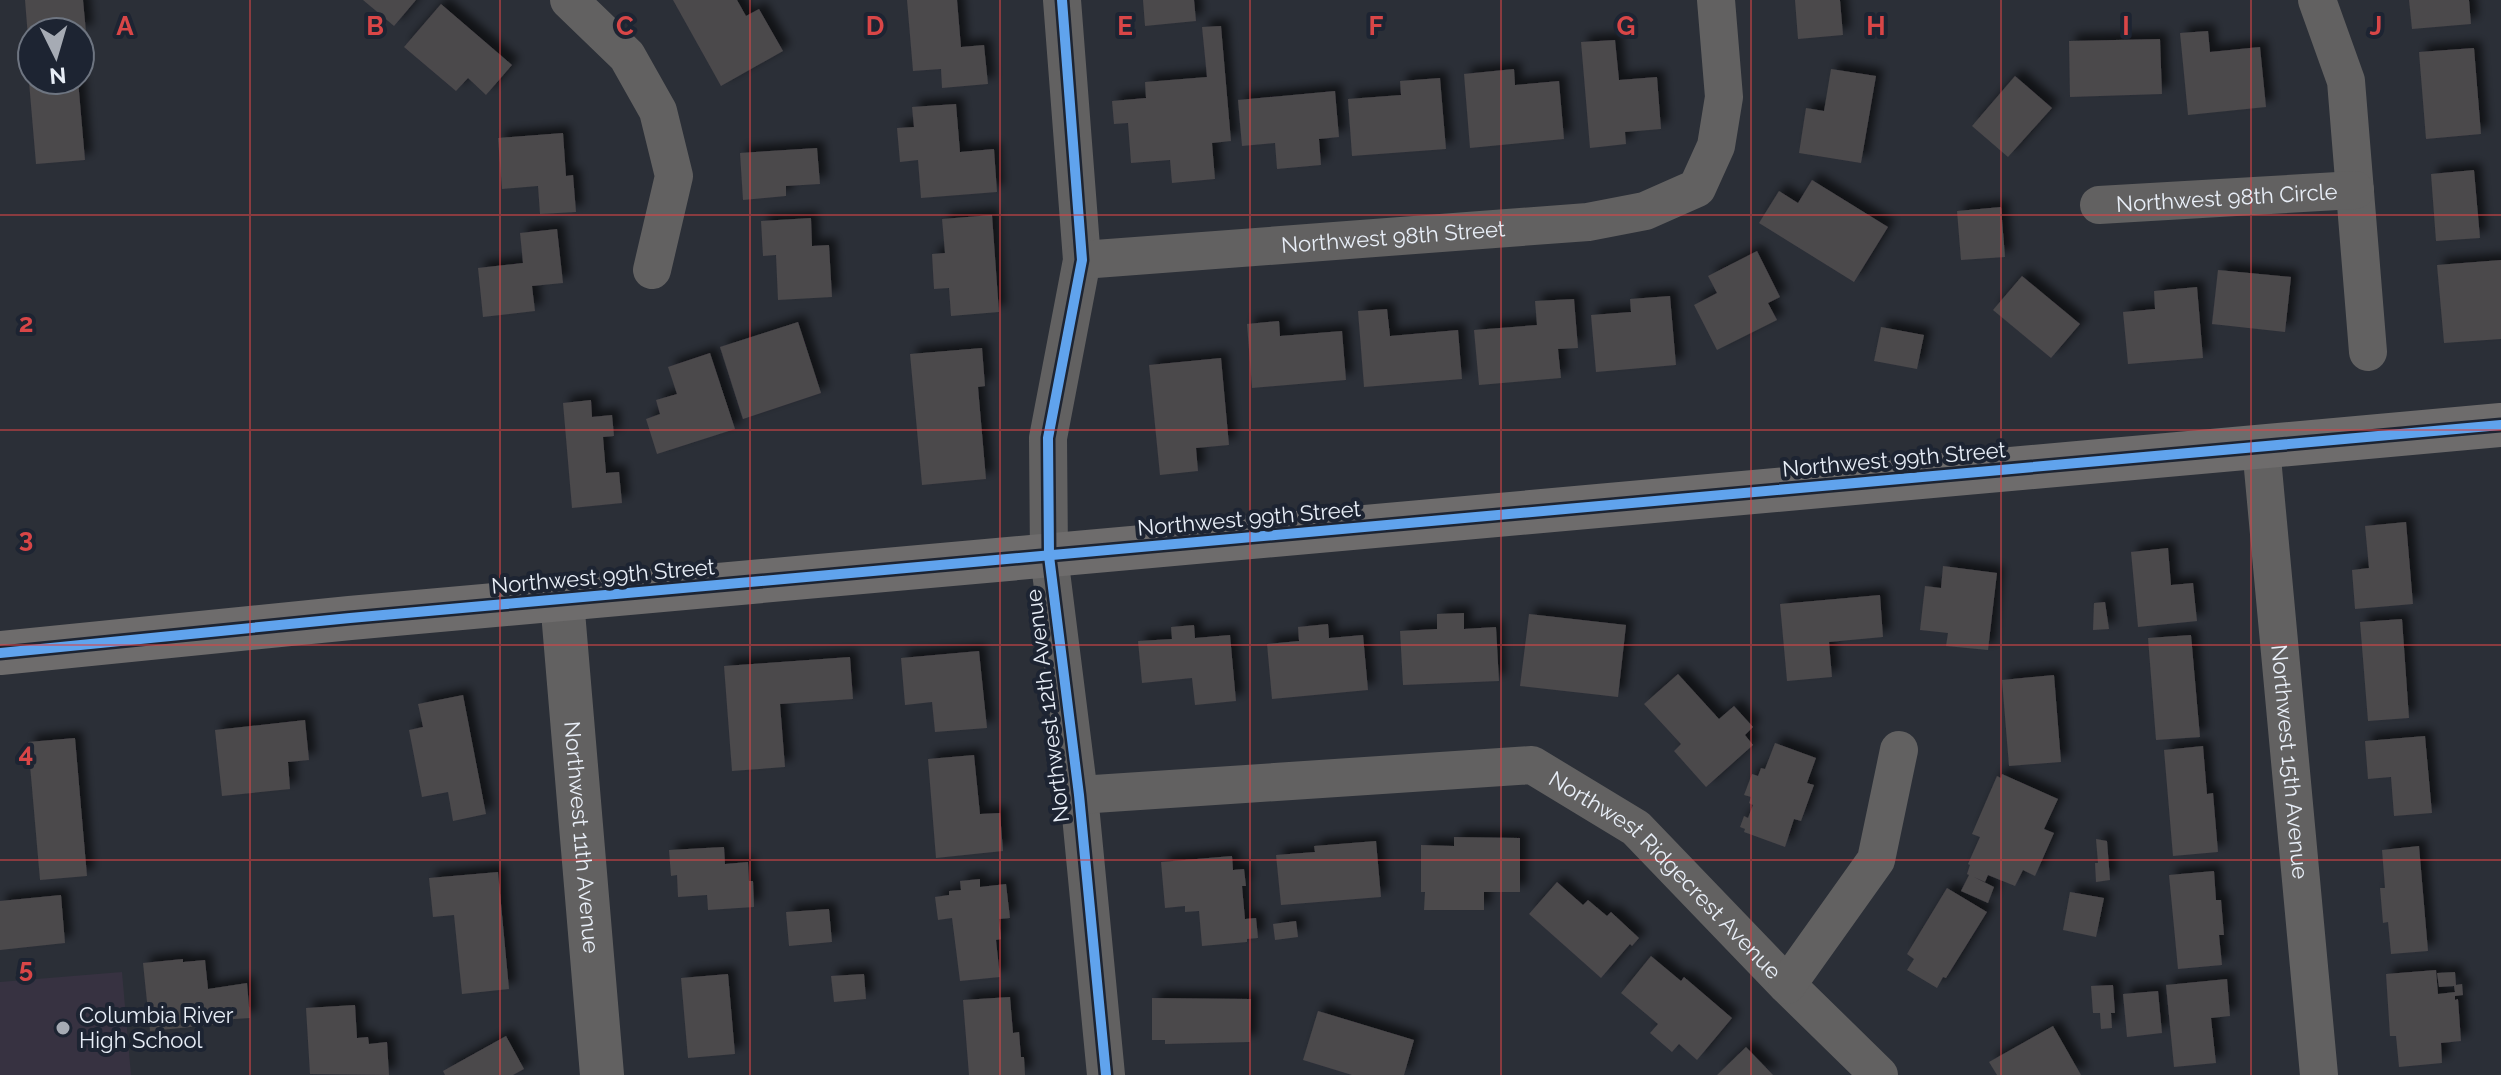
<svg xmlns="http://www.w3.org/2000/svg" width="2501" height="1075" font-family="Raleway,sans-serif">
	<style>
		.education { fill: #373241 }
		.building { fill: #4b484b; filter: url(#shadow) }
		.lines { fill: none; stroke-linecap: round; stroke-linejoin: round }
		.minor { stroke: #626161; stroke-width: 38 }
		.tertiary { stroke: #626161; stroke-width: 44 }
		.secondary { stroke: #6e6c6c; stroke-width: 44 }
		.cycleway-casing { stroke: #1d2432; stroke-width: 15 }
		.cycleway { stroke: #60a3ed; stroke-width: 10 }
		.grid { fill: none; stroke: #d94647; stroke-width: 2; stroke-opacity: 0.55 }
		.poi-dot { fill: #a6abb4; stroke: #1d2432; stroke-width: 3 }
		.labels { text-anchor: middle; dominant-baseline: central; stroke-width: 8; stroke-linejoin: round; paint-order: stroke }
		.street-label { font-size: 22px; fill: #e8eef7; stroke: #1d2432 }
		.poi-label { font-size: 22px; fill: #e8eef7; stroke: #1d2432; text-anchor: start }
		.grid-label { font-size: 26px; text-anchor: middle; font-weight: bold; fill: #d94647; stroke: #1d2432; stroke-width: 8; stroke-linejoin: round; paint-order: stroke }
	</style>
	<defs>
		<filter id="shadow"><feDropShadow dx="7" dy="-7" stdDeviation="4" flood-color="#0009"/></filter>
	</defs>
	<rect width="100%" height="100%" fill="#2b2f37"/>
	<path class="education" d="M122,972L131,1075H0V982Z"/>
	<g class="building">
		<path d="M25,0H83L86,32H32V37H28Z"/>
		<path d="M363,0H416L394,26Z"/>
		<path d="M673,0H737L746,16L759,9L783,51L721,86Z"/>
		<path d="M907,0H957L961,47L984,45L988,84L942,88L941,69L913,71Z"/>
		<path d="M1143,0H1194L1196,21L1145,26Z"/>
		<path d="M1795,0H1840L1843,35L1798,39Z"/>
		<path d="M2409,0H2469L2471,24L2412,29Z"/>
		<path d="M441,4L512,65L486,95L468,78L456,91L404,47Z"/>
		<path d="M1221,26L1231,141L1212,143L1215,179L1172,183L1170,160L1131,163L1128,123L1114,124L1112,101L1146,98L1145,82L1207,77L1202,27Z"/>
		<path d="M2208,31L2210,52L2260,47L2266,107L2188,115L2180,33Z"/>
		<path d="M2160,39L2162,94L2070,97L2069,41Z"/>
		<path d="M1615,40L1619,80L1657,77L1661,129L1625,132L1626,144L1590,148L1581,42Z"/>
		<path d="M2474,48L2481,134L2426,139L2419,52Z"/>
		<path d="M1514,69L1515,85L1559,81L1564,139L1470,148L1464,74Z"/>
		<path d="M1831,69L1876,76L1861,163L1799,153L1806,108L1824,111Z"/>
		<path d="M28,70H32V80H78L85,160L36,164Z"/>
		<path d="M2015,76L2052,108L2008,157L1972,126Z"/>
		<path d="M1440,78L1446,149L1352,156L1348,99L1401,95L1400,81Z"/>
		<path d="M1335,91L1339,137L1319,139L1321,165L1277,169L1275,143L1242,146L1238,100Z"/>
		<path d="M956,104L960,152L994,149L997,192L921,198L918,160L900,162L897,128L914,127L912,107Z"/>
		<path d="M563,133L566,176L573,175L576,212L540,214L538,186L502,189L498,138Z"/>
		<path d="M817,148L820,184L786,186V196L743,200L740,153Z"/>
		<path d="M2474,170L2480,238L2436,241L2431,174Z"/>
		<path d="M1812,180L1888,227L1854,282L1759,223L1779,191L1798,203Z"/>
		<path d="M2001,207L2005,257L1961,260L1957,211Z"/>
		<path d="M992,215L999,312L951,316L949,288L934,289L932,254L945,253L942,219Z"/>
		<path d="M811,218L812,246L829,245L832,297L778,300L776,255L763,256L761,221Z"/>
		<path d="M557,229L563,283L532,286L535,311L483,317L478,268L523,263L520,233Z"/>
		<path d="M1757,251L1780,297L1768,303L1777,320L1717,350L1694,305L1717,293L1708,276Z"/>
		<path d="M2501,260V339L2444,343L2437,265Z"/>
		<path d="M2218,270L2291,277L2285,332L2212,324Z"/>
		<path d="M2022,276L2080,324L2051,358L1993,310Z"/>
		<path d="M2197,287L2203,358L2128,364L2123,312L2155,309L2154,291Z"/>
		<path d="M1670,296L1676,365L1596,372L1591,315L1631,312L1630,299Z"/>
		<path d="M1574,299L1578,348L1558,349L1561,378L1479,385L1474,330L1537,325L1535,301Z"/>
		<path d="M1387,309L1390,336L1458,330L1462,379L1364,387L1358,311Z"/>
		<path d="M1279,321L1280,336L1342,331L1346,380L1252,388L1247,324Z"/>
		<path d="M798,322L821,393L743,419L720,347Z"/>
		<path d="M1881,327L1924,335L1917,369L1874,361Z"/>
		<path d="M982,348L985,386L978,387L986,479L922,485L910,354Z"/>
		<path d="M710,353L735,429L657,454L646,419L660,414L656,400L677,394L668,367Z"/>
		<path d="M1221,358L1229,445L1196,448L1198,471L1160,475L1149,365Z"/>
		<path d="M591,400L592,417L612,415L614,436L603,437L606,473L619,472L622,503L572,508L563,403Z"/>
		<path d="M2406,522L2413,604L2355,609L2352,570L2369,568L2365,526Z"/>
		<path d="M2168,548L2171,585L2193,583L2197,621L2138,627L2131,552Z"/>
		<path d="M1943,566L1997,573L1988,650L1946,646L1948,633L1920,630L1925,586L1941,588Z"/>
		<path d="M1880,595L1883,637L1829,642L1832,677L1787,681L1780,604Z"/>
		<path d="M2105,602L2109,629L2093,630L2094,603Z"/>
		<path d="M1464,613V629L1496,627L1499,681L1403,685L1400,631L1437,629V614Z"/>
		<path d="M1529,614L1626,625L1618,697L1520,686Z"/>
		<path d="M2402,619L2409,718L2368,721L2360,622Z"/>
		<path d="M1328,624L1329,638L1363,635L1368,690L1272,699L1267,644L1299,641L1298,627Z"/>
		<path d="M1194,625L1195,638L1230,635L1236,701L1195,705L1192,678L1142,683L1138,641L1172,639L1171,627Z"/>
		<path d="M2191,635L2200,737L2156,740L2148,638Z"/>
		<path d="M979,651L987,728L935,732L932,702L905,705L901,658Z"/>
		<path d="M850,657L853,699L780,704L785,767L732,771L724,666Z"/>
		<path d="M1678,674L1719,719L1734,706L1753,727L1745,735L1753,745L1706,787L1674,751L1681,744L1644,704Z"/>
		<path d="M2054,675L2061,762L2009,766L2002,680Z"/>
		<path d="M463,695L486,814L453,821L448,792L422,797L409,730L423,727L418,704Z"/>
		<path d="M305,720L309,760L288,762L290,789L222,796L215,730Z"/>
		<path d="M2425,736L2432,813L2394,816L2391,777L2368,779L2365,741Z"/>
		<path d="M75,738L87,876L40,880L28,742Z"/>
		<path d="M1775,743L1816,758L1807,783L1814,785L1801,821L1794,819L1785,847L1744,832L1745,829L1740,827L1744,816L1748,818L1753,805L1749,803L1751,797L1744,795L1752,774L1758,776L1761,768L1765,769Z"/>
		<path d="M2203,746L2207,794L2213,793L2218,852L2173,856L2164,750Z"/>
		<path d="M974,755L980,814L1000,813L1003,851L936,858L928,759Z"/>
		<path d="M2002,774L2058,799L2044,829L2054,833L2035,876L2023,870L2015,886L1988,875L1985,882L1974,877L1994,887L1988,903L1961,891L1969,875L1967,874L1970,865L1968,864L1980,837L1972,834L1997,776L2001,778Z"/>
		<path d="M1454,837L1520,838V892H1484V910H1424L1425,892H1421V845L1454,846Z"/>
		<path d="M2096,839L2107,841L2110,880L2096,882L2095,863H2098Z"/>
		<path d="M1376,841L1381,897L1281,905L1276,855L1315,852L1314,846Z"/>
		<path d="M2419,846L2428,951L2391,954L2388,922L2383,923L2380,888H2385L2382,850Z"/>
		<path d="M724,847L725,864L748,862L749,881H753L754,907L708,910L707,895L678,897L677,875L671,876L669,850Z"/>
		<path d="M1232,856L1233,870L1244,869L1246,886H1242L1245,919L1256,918L1258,938L1247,939V942L1202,946L1199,911L1185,912V906L1165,908L1161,862Z"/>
		<path d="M2214,871L2216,900H2221L2224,935H2219L2222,965L2178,969L2169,875Z"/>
		<path d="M498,872L509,989L462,994L454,915L433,917L429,878Z"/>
		<path d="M980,879V887L1006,884L1010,918L999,919L1001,939L996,940L1000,977L960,981L952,918L938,920L935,897L949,895V891L961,890L960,881Z"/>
		<path d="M1557,882L1583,905L1588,900L1607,916L1611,912L1639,938L1632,946L1630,944L1601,978L1529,914Z"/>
		<path d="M1947,888L1987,912L1946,978L1943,977L1937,988L1907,970L1914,959L1907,954Z"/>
		<path d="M2070,892L2104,898L2096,937L2063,930Z"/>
		<path d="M61,895L65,943L0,950V901Z"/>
		<path d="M829,909L832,942L789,946L786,912Z"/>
		<path d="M1296,921L1298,937L1275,940L1273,924Z"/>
		<path d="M1651,956L1681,981L1684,977L1732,1018L1697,1060L1679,1044L1672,1052L1650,1033L1658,1024L1621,993Z"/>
		<path d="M183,959V962L205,960L208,989L247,983L250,1018L220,1020L221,1024L150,1031L143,963Z"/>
		<path d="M2436,970L2438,994L2455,992L2454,986L2439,987L2437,973L2455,972L2456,985L2462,984L2463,995L2455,996V1000L2458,999L2461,1041L2441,1043L2442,1063L2399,1067L2396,1036H2390L2386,974Z"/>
		<path d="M728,974L735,1054L688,1058L681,978Z"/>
		<path d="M864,974L866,999L834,1002L831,976Z"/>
		<path d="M2227,979L2230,1016L2211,1018L2216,1063L2174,1067L2166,985Z"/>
		<path d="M2113,985L2115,1013H2111L2112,1028L2101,1029L2100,1013H2093L2091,986Z"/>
		<path d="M2158,991L2162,1033L2127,1037L2123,994Z"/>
		<path d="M1010,997L1013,1033L1019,1032L1021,1057H1024L1025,1075H969L963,1000Z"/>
		<path d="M1152,998L1251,999L1250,1042L1165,1044V1040H1152Z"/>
		<path d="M355,1005L357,1038L368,1037L369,1044L387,1042L389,1075L310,1074L306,1008Z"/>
		<path d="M1318,1011L1414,1040L1404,1075H1352L1303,1060Z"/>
		<path d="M2053,1026L2081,1075H1997L1989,1062Z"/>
		<path d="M506,1036L524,1069L513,1075H445L443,1071Z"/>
		<path d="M1746,1047L1773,1075H1717Z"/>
	</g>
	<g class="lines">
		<g class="minor">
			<path d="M569,0L627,56L658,111L674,176L652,270"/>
			<path d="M1062,0L1082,260L1048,438L1049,556L1079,795L1106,1075"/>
			<path d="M2317,0L2346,81L2368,352"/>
			<path id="s1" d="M2099,205L2355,190"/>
			<path id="s2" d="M1082,260L1588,222L1645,211L1697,188L1716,146L1724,97L1716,0"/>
			<path id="s3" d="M2261,447L2319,1075"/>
			<path id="s4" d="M1079,795L1532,765L1636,828L1787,985L1879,1075"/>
			<path d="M1787,985L1876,860L1899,750"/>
		</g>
		<path class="tertiary" id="s5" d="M562,600L602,1075"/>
		<path class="secondary" d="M0,653L350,618L2501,425"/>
		<g class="cycleway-casing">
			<g id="cycleway">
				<path d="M1062,0L1082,260L1048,438L1049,556L1079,795L1106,1075"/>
				<path d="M0,653L350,618L2501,425"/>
			</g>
		</g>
		<use href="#cycleway" class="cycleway"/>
	</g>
	<path class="grid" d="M250,0V1075M500,0V1075M750,0V1075M1000,0V1075M1250,0V1075M1501,0V1075M1751,0V1075M2001,0V1075M2251,0V1075M0,215H2501M0,430H2501M0,645H2501M0,860H2501"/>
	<circle class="poi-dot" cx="63" cy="1028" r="8"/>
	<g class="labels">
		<g class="street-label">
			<text stroke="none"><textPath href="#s1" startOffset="128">Northwest 98th Circle</textPath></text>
			<text stroke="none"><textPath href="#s2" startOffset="312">Northwest 98th Street</textPath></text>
			<text transform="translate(1894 459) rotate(-5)">Northwest 99th Street</text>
			<text transform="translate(1249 518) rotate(-5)">Northwest 99th Street</text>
			<text transform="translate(603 576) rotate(-5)">Northwest 99th Street</text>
			<text transform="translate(1047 706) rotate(-97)">Northwest 12th Avenue</text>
			<text stroke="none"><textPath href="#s3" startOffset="316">Northwest 15th Avenue</textPath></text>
			<text stroke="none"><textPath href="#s5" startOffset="238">Northwest 11th Avenue</textPath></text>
			<text stroke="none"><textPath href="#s4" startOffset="628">Northwest Ridgecrest Avenue</textPath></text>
		</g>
		<g class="poi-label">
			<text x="79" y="1015">Columbia River<tspan x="79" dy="25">High School</tspan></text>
		</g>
	</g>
	<g class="grid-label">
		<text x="125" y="35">A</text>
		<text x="375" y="35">B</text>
		<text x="625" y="35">C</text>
		<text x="875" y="35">D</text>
		<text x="1125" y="35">E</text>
		<text x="1376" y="35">F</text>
		<text x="1626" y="35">G</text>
		<text x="1876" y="35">H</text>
		<text x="2126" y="35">I</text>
		<text x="2376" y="35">J</text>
		<text x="26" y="332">2</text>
		<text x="26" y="547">3</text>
		<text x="26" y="762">4</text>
		<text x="26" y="977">5</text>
	</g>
	<g transform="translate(56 56) rotate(175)"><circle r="38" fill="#1d2432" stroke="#6e7581" stroke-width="2"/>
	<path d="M0-6L14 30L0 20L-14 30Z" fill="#a6abb4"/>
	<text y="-12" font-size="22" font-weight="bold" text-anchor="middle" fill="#e8eef7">N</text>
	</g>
</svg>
